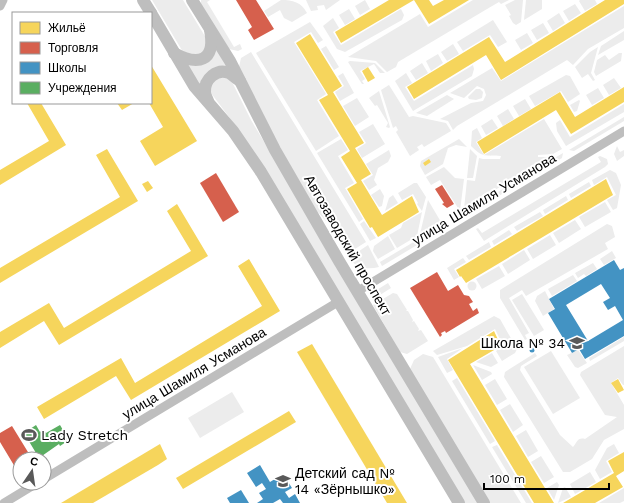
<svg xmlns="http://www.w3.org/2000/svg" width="624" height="503" font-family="'Work Sans',sans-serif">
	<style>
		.green { fill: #ececec }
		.homes { fill: #f6d55c }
		.shops { fill: #d6604d }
		.schools { fill: #4393c3; fill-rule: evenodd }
		.public { fill: #5aae61 }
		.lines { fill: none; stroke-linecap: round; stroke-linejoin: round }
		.minor { stroke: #bebebe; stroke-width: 9 }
		.tertiary { stroke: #bebebe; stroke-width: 12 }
		.labels { text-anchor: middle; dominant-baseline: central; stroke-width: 4; stroke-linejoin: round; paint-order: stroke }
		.street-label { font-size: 14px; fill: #000; stroke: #fff }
		.poi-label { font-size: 14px; fill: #000; stroke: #fff; text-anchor: start }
	</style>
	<rect width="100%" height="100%" fill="#fff"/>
	<g class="green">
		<path d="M152,0H183L206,38L207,47L199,56L183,52Z"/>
		<path d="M201,0H210L207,2L234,47L240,44L242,49L238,51L229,49L201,4Z"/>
		<path d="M281,0C293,0 301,2 307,13L292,22L284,18L280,10L268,17L264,11Z"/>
		<path d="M306,0H340L326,10L324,5L317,6L318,10L311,11Z"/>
		<path d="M365,0L370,9L360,15L355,6Z"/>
		<path d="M473,0H509L501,4L499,2L487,9L398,62L396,67L387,72L376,61L348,57L420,14L428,27Z"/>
		<path d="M515,0H523L521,22L516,25L513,23L509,16L511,15L505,5Z"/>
		<path d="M526,0H542V9L524,20Z"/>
		<path d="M580,0H595L597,4L585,11L579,1Z"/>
		<path d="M575,4L581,13L569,21L563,11Z"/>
		<path d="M624,6V28L588,49L573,65L567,60L457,126L453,130L448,121L440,119L471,103L483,101L486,95L484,89L477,86L464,98L450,93L492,68L501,81Z"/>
		<path d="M349,9L355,19L345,25L339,15Z"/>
		<path d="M401,9L404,15L402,20L345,52L337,49L323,26L333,18L339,28L333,32L341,45Z"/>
		<path d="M559,13L565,23L553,31L547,21Z"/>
		<path d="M493,20L507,42L498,47L490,35L463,51L457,42Z"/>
		<path d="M310,22L323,40L318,43L311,32L294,42L326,94L317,100L339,136L316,151L256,53Z"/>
		<path d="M543,23L549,33L537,40L531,30Z"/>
		<path d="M624,31V40L598,55L601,46Z"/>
		<path d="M527,33L533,43L521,50L515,40Z"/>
		<path d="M453,44L459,54L447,61L441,52Z"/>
		<path d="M216,45L228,67L205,75L199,84L186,64Z"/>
		<path d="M326,46L339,67L334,70L321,49Z"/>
		<path d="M598,47L591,73L595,80L593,81L588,74L582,78L575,67L590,52Z"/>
		<path d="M251,52L366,242L350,252L342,240L346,238L340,230L337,232L329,220L326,221L315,209L273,135L239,67L241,58Z"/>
		<path d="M619,53H622L621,61L596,76L594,72L597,60L605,55L609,60Z"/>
		<path d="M438,54L443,63L431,71L426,61Z"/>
		<path d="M350,61L375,63L385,73H380L374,64L360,71L365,79L362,81L364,84H362L348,62Z"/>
		<path d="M422,63L428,73L416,80L410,71Z"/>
		<path d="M473,65L474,69L472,76L413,111L395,81L406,73L412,83L405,87L414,101Z"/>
		<path d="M343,73L354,93L340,101L335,92L344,86L338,76Z"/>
		<path d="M566,75L570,76L580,94L568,102L561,91L535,106L529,96Z"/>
		<path d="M223,76L231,80L251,120L479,503H465L241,133L211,93L210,89L212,80Z"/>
		<path d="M614,78L621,88L609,95L603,85Z"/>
		<path d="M389,85L409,117L413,116L446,123L451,131L424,147L422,144L417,147L419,150L410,156L396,132L398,130L396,126L393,128L381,90Z"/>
		<path d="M598,88L604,98L592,105L586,95Z"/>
		<path d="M476,89H480L483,92L482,98L476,100L469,99L468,97Z"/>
		<path d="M379,91L390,127L389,128L386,127L388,123L377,105L375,106L369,98Z"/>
		<path d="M447,95L454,99L427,116L416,113Z"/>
		<path d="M357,98L369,117L355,126L343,106Z"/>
		<path d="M525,99L531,109L519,116L513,106Z"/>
		<path d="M579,100L580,101L577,111L574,112L570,105Z"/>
		<path d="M624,104V112L566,146L557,131L556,123L560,120L570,137Z"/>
		<path d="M508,109L514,119L503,126L497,116Z"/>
		<path d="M624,117V121L574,151L569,150Z"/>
		<path d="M492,119L498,128L486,135L481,126Z"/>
		<path d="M544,119L562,149L553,154L538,155V157H549L464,209L467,180L475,181L479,158L483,159H500L501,156C485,155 483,158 471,146L472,131L477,128L482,138L476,142L484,155Z"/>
		<path d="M373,124L385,144L362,158L357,149L366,143L359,132Z"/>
		<path d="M341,139L348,150L338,156L354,183L345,188L363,219L359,222L317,153Z"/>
		<path d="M459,139L467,147L456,145L448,148L443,164L425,175L420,166L421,161Z"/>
		<path d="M617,146L620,152L624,150V156L617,161L614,154Z"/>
		<path d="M470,149L477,156L473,178H467Z"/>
		<path d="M389,150L391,156L388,162L378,168L374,180L377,185L369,190L363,181L373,175L366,164Z"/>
		<path d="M563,153L562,158L457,221L453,219Z"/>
		<path d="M600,156L607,159L608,164L605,167L484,241L476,229L478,228L482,233L601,162L598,157Z"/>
		<path d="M444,167L455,178L464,179L460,211L440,180L431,185L426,177Z"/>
		<path d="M610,170L616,173L621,185L617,208L613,210L607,200L616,195L607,177L594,185L592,180Z"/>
		<path d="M589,182L591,186L571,198L569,194Z"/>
		<path d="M414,183H417L426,197L422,211L417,204L418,203L413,194L402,200L398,193Z"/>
		<path d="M380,189L384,196L382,206L379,207L371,195Z"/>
		<path d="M393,195L398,203L385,211L389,198Z"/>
		<path d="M566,196L568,200L545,214L543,210Z"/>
		<path d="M428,200L441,222L420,234Z"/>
		<path d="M605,202L611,212L585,227L579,217Z"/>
		<path d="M422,212L417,236L397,248L389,235L401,228L403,223Z"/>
		<path d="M540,212L543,216L517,231L514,227Z"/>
		<path d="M575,220L581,229L559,243L553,233Z"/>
		<path d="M364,221L376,238L370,241L360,224Z"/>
		<path d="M444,224L442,230L382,266L380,262Z"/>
		<path d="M607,224L612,226L615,237L605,243L608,249L526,296L522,290L509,298L529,333L525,335L527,339L525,340L500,298V290Z"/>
		<path d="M509,230L512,234L494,245L492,241Z"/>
		<path d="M550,235L556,245L533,259L527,249Z"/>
		<path d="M388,236L395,249L378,259L373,251L374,246Z"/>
		<path d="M489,242L491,247L469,260L466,256Z"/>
		<path d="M368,245L379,267C367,270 356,268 349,258Z"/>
		<path d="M524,250L530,260L508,274L502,264Z"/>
		<path d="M612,251L616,258L604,265L600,259Z"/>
		<path d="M463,258L466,262L454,269L459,277L454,280L447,268Z"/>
		<path d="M593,263L597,269L586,276L584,274L578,278L575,273Z"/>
		<path d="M499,266L505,276L482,289L476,279Z"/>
		<path d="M573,275L577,281L552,296L548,289Z"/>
		<circle cx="472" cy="286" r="4.5"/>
		<path d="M388,283L391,288L372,300L375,291Z"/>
		<path d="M545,291L554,309L543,316L535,301L537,296Z"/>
		<path d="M393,293L397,294L407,310L406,311H408L413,320L412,322L414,321L419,329L418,331L421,330L428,341L407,354L400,352L373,305Z"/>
		<path d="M522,294L544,330L534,336L512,300Z"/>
		<path d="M494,316L500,319L517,349L515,353L502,361L496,351L503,346L495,329L467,346L437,355L433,351Z"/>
		<path d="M624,337V341L590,361L589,358Z"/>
		<path d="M624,346V385H623L618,378L611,383L624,405V429L604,440L592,459L570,472H563L504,377L505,372L535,353L537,356L521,366L520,370L560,435L573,447C577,443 577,437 585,439L617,417L605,415L580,375L581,372Z"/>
		<path d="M463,348L447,359L453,370L447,373L438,357Z"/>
		<path d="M578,350L587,363L578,368L575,367L567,355Z"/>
		<path d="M551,351L580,398L553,414L524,367Z"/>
		<path d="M492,353L498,363L491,367L476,362Z"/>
		<path d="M423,354L433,357L521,503H489L410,369L414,360Z"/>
		<path d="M473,365L491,372L492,374L482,380Z"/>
		<path d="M457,378L495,441L490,444L452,381Z"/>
		<path d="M495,379L507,399L497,405L485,385Z"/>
		<path d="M232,392L244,412L200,438L188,418Z"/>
		<path d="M510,404L523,425L513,432L500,410Z"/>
		<path d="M526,430L538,451L528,457L516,436Z"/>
		<path d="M614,444L619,453L606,461L612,472L600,479L595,470L607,448Z"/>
		<path d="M497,445L532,503H526L492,447Z"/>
		<path d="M541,456L554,477L544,483L531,462Z"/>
		<path d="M590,472L596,482L575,494L570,484Z"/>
		<path d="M557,482L559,485L554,500L547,488Z"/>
		<path d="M565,487L571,497L558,503L563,488Z"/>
		<path d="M624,488V501L620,503H599Z"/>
	</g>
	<g class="homes">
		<path d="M389,0H414L341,43L335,32Z"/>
		<path d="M414,0H429L433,6L444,0H469L429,24Z"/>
		<path d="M605,0H624V4L501,80L486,55L414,99L407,87L489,37L505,62Z"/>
		<path d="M310,34L342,86L333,92L364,143L355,148L371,174L361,180L382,215L412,196L419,212L378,237L372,227L370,228L347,189L357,183L341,157L350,151L319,100L328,95L296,43Z"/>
		<path d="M151,65L197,141L155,166L140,141L163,127L149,103H151Z"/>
		<path d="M368,67L375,78L368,82L362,71Z"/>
		<path d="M624,87V102L571,134L556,110L484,154L477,142L560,92L575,117Z"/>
		<path d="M27,103H41L66,145L0,185V170L49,141Z"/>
		<path d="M117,103H134L122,110Z"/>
		<path d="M107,149L138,201L0,283V268L120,197L96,155Z"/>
		<path d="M429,159L431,162L425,166L423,163Z"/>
		<path d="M606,179L613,195L466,283L461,276L460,277L456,270Z"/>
		<path d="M148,181L153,188L147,192L142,184Z"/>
		<path d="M177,204L208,256L59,345L44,321L0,348V332L49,303L64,328L191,251L167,211Z"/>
		<path d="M249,259L280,311L131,400L116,376L44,419L37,407L121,358L135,383L262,306L238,266Z"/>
		<path d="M494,331L501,346L470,364L554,503H534L448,360Z"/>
		<path d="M312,344L407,503H387L319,389L297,352Z"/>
		<path d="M618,379L624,390L618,393L611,383Z"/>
		<path d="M289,411L296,422L183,489L176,478Z"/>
		<path d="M160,444L167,459L158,465L93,503H61Z"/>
		<path d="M624,452V471L616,476L623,487L595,503H563L614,473L608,461Z"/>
	</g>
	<g class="shops">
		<path d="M236,0H256L274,29L254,40L248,30L252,27Z"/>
		<path d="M216,173L239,212L223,222L200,183Z"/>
		<path d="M442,185L454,204L447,208L442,204L444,203L435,189Z"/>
		<path d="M437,272L448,291L458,285L464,295L469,296L473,302L469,304L473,311L477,308L479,313L446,333L445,331L441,333L442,335L440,337L410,288Z"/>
		<path d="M12,426L31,457L20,459V464L15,467L0,442V433Z"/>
	</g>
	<g class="schools">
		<path d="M614,260L620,270L624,268V336L585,359L579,349L572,353L548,313L555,309L549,299ZM601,284L610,298L603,302L608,310L615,306L623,320L588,341L566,305Z"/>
		<circle cx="532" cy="350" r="2.5"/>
		<path d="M260,465L270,482L283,474L292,488L285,492L289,498L295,494L300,503H283L280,499L273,503H257L263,499L259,493L266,489L262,483L256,487L247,473Z"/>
		<path d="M241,490L249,503H230L227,498Z"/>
	</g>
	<path class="public" d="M36,425L40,432L43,429L46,433L60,425L69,440L60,446L59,444L39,458L24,433Z"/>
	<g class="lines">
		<g class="minor">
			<path d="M0,6L3,0"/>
			<path d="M358,291L624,131"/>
			<path d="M44,479L338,302"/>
			<path d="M4,503L37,483"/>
		</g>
		<g class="tertiary">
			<path d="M143,0L151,13"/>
			<path d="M192,0L230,61L275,150L339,261L484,503"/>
			<path d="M151,13L194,86L233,131L261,172L459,503"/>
			<path d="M174,53C198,66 216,62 210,30"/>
			<path d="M208,101C207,98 205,95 205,92C204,79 217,68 229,73C233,75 236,79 240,81"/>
		</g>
	</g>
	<defs>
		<g id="school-bare" transform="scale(1.2)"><path d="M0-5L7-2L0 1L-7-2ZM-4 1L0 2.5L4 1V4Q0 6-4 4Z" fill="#595959" stroke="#fff" stroke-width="2.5" paint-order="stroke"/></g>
		<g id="stadium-bare" transform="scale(1.2)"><path d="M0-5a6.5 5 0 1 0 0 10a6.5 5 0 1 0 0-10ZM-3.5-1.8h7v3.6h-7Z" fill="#595959" stroke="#fff" stroke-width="2.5" paint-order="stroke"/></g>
	</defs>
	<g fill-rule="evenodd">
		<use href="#school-bare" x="577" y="343"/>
		<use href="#stadium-bare" x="29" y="435"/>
		<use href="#school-bare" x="283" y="481"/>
	</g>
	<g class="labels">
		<g class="street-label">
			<text transform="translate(484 199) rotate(-31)">улица Шамиля Усманова</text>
			<text transform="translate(348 245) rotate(60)">Автозаводский проспект</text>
			<text transform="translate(194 373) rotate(-31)">улица Шамиля Усманова</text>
		</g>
		<g class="poi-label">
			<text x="565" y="343" text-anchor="end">Школа № 34</text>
			<text x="41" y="435">Lady Stretch</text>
			<text x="295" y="473">Детский сад №<tspan x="295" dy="16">14 «Зёрнышко»</tspan></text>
		</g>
	</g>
	<rect x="12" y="12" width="140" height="92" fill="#ffffff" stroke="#999999"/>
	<rect x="20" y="22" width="20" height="12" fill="#f6d55c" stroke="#999999"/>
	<text x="48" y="32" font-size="12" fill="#000000">Жильё</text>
	<rect x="20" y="42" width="20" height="12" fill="#d6604d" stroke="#999999"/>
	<text x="48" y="52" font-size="12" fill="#000000">Торговля</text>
	<rect x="20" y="62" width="20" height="12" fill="#4393c3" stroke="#999999"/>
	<text x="48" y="72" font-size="12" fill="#000000">Школы</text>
	<rect x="20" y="82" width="20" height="12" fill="#5aae61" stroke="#999999"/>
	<text x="48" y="92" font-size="12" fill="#000000">Учреждения</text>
	<g transform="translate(32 471) rotate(13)"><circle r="19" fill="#ffffff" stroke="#999999"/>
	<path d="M0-3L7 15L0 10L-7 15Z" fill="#595959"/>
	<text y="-6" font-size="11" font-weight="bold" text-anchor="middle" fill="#000000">С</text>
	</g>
	<path d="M484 483v6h125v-6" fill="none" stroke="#000000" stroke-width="2"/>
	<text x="490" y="483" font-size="12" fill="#000000" stroke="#ffffff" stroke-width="3" paint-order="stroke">100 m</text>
</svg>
